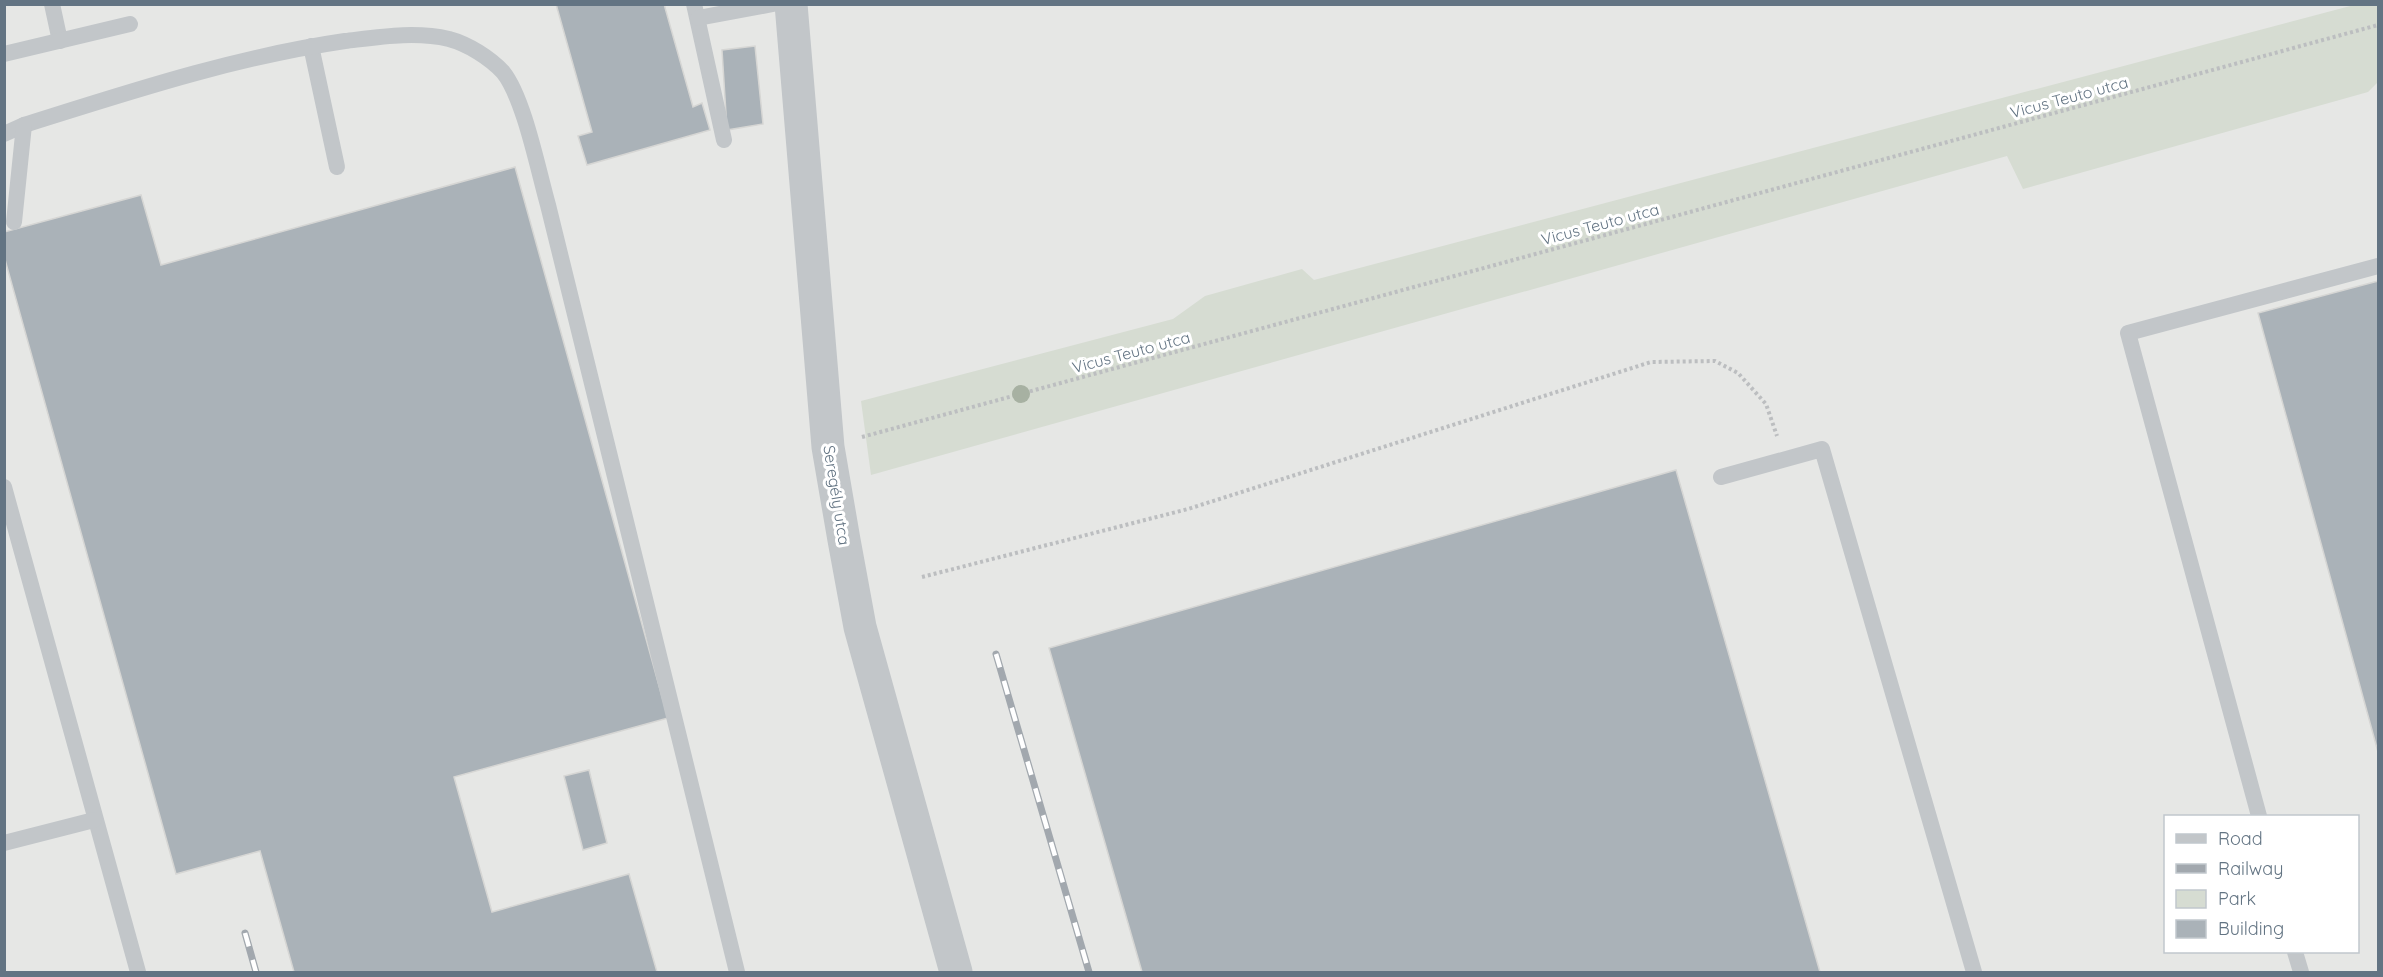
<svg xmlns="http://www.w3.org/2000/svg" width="2383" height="977" font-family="Quicksand,sans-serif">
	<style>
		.built { fill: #e6e7e5; fill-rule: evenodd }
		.green { fill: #d6dcd2 }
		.building { fill: #aab2b8; stroke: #d6d6d4; stroke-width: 1.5 }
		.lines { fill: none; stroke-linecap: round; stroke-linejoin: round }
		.path { stroke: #bcbec0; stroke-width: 4; stroke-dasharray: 3 3; stroke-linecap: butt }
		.lane { stroke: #c2c6c9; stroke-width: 16 }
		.street { stroke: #c2c6c9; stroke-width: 33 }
		.rail-casing { stroke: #a2a8ae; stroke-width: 7 }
		.rail { stroke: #fff; stroke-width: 4.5; stroke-dasharray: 14; stroke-linecap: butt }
		.tree { fill: #a7b1a2 }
		.labels { text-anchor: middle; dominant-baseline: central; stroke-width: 6; stroke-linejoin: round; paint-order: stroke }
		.street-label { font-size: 16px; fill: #637483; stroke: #fff }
	</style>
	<rect width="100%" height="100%" fill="#f5f5f1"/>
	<path class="built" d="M5,5H2378V972H5ZM2166,816H2358V952H2166Z"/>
	<path class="green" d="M2354,5H2378V82L2368,92L2023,189L2007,156L871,475L861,401L1173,319L1205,296L1302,269L1314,280Z"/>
	<g class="building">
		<path d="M556,4H664L693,107L702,103L710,130L587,165L578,136L592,132Z"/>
		<path d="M755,46L763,124L727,130L722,50Z"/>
		<path d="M515,167L668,718L454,777L492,912L629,874L657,972H294L260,851L176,874L4,256V232L141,195L161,265Z"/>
		<path d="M2378,281V752L2258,313Z"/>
		<path d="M1676,470L1820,972H1142L1049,648Z"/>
		<path d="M589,770L607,843L583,850L564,776Z"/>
	</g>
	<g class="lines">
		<g class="path">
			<path d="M862,437L2378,25"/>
			<path d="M922,577L1188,509L1651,362L1715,361L1738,373L1766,404L1777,436"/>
		</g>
		<g class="lane">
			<path d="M52,4L60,41"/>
			<path d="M694,4L724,140"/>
			<path d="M698,18L773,4"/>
			<path d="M311,46L337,167"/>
			<path d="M4,54L130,24"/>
			<path d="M4,134L24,125C129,92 235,57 345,41C379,37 415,31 449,39C468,44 490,58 503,72C524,98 538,170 548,205L737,972"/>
			<path d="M14,222L24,125"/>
			<path d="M1721,477L1822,449L1974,972"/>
			<path d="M4,487L138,972"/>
			<path d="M2259,816L2128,333L2378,266"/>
			<path d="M4,843L94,820"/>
			<path d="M2295,952L2301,972"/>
		</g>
		<path class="street" d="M791,4L828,447L844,540L860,627L956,972"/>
		<g class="rail-casing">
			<g id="rail">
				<path d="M996,654L1089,972"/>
				<path d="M245,933L256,972"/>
			</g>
		</g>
		<use href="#rail" class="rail"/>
	</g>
	<circle class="tree" cx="1021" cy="394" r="9"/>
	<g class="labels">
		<g class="street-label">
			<text transform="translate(2069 97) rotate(-15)">Vicus Teuto utca</text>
			<text transform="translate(1600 224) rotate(-15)">Vicus Teuto utca</text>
			<text transform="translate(1131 352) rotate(-15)">Vicus Teuto utca</text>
			<text transform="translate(837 495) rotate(81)">Seregély utca</text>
		</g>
	</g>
	<rect width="2383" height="977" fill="none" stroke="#637483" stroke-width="12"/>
	<rect x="2164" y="815" width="195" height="138" fill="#ffffff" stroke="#c1c7cd" stroke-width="1.5"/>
	<rect x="2176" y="834" width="30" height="9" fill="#c2c6c9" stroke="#c1c7cd" stroke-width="1.5"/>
	<text x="2218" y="845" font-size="18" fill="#637483">Road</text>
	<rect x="2176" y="864" width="30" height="9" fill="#a2a8ae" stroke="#c1c7cd" stroke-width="1.5"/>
	<text x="2218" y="875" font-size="18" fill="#637483">Railway</text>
	<rect x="2176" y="890" width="30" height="18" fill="#d6dcd2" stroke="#c1c7cd" stroke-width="1.5"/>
	<text x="2218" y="905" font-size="18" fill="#637483">Park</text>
	<rect x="2176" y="920" width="30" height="18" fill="#aab2b8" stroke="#c1c7cd" stroke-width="1.5"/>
	<text x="2218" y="935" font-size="18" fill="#637483">Building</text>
</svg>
